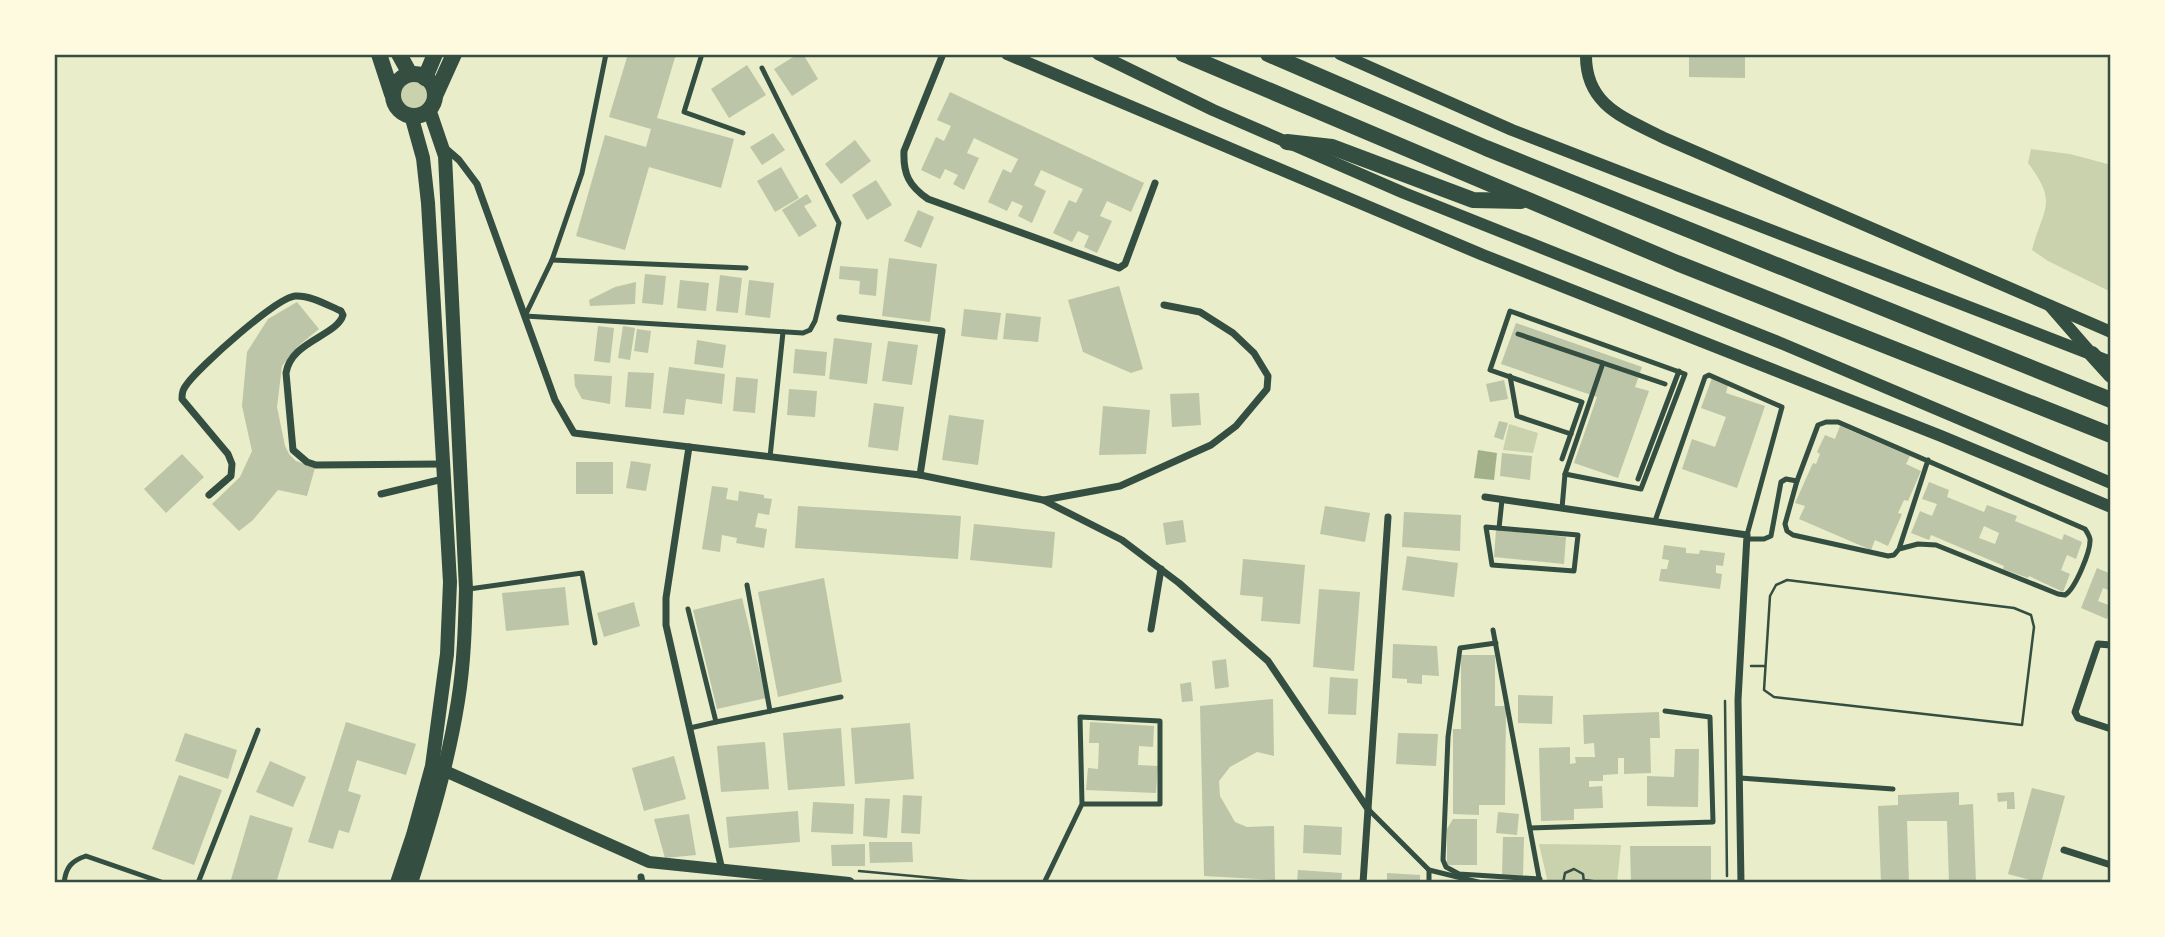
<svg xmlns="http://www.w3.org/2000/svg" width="2165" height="937" font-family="'Crimson Pro',serif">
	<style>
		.green { fill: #cad2ad }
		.water { fill: #a3b18a }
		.building { fill: #bcc5a7; fill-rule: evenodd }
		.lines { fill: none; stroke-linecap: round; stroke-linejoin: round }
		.path { stroke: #344e41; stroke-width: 2.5 }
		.service { stroke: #344e41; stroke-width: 5 }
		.minor { stroke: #344e41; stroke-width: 7 }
		.tertiary { stroke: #344e41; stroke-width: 12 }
		.secondary { stroke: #344e41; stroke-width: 14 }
		.primary { stroke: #344e41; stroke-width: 16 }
		.trunk { stroke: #344e41; stroke-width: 16 }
		.neatline { fill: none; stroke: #344e41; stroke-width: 2.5 }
	</style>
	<rect width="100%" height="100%" fill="#e9edc9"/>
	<g class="green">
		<circle cx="413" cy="95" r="19"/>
		<path d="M2031,149L2070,154L2111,165V292L2048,261L2032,250C2044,206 2058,203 2028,163Z"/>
		<path d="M1509,424L1538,433L1533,453L1503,450Z"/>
		<path d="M1539,844L1621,845L1617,883H1548Z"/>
	</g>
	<path class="water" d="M1478,450L1497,453L1494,480L1474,478Z"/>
	<g class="building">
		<path d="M628,54H676L657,118L734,139L721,188L649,167L625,250L576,236L605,135L646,147L651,129L609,117Z"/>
		<path d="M798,54H803L818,79L792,96L774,69Z"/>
		<path d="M1689,54H1745V78L1689,77Z"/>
		<path d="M747,65L766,95L729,118L711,89Z"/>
		<path d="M950,92L1144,183L1131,212L1107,201L1100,216L1112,221L1097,253L1084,247L1089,236L1078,231L1072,242L1053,233L1069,200L1076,203L1083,189L1063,180L1041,170L1034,185L1046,191L1032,223L1018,216L1023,206L1012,201L1007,211L988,202L1003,169L1011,173L1018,159L982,142L974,138L967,153L979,158L964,190L953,184L958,175L945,169L940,179L921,170L936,137L944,141L951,126L937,120Z"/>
		<path d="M773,133L785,150L762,165L750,147Z"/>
		<path d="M855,140L871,161L841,184L825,164Z"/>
		<path d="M781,167L799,198L775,212L757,181Z"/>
		<path d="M876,180L892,205L867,220L852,195Z"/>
		<path d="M807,194L812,202L804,206L817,226L799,237L782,210Z"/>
		<path d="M918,210L934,217L921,248L904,241Z"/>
		<path d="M889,258L937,264L930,322L882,316Z"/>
		<path d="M840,266L878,269L876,296L859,294L860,281L839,279Z"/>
		<path d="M645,274L666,276L663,305L642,303Z"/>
		<path d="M720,275L742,278L738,313L716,311Z"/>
		<path d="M680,280L709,283L706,311L677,308Z"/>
		<path d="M749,280L774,283L770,318L745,315Z"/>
		<path d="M636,282L635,304L590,306L589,300L615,287Z"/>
		<path d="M1119,286L1143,369L1131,373L1083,352L1068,300Z"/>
		<path d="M297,302L319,329L297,347L282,366L277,407L285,446L289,454L296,461L315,468L307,496L278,490L253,520L239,531L212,504L240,477L252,451L242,406L247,352L268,319Z"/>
		<path d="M964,309L1001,313L997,340L961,336Z"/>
		<path d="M1006,313L1041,317L1038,342L1003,339Z"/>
		<path d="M1516,323L1642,367L1635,387L1649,391L1618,478L1574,463L1597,397L1501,364Z"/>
		<path d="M598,326L614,328L610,363L594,361Z"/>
		<path d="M623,326L635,328L630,360L618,358Z"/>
		<path d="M637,329L651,331L648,353L634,351Z"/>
		<path d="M834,338L872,343L867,384L829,379Z"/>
		<path d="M697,340L726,345L723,368L694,364Z"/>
		<path d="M888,341L918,345L912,385L882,381Z"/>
		<path d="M795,349L827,352L825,376L793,373Z"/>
		<path d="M669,367L725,374L722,404L686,399L684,415L663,413Z"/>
		<path d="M628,372L654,373L651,409L625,407Z"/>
		<path d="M574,374L612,376L610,404L582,399L575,386Z"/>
		<path d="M736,377L758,379L755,413L733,411Z"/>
		<path d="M1712,378L1728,385L1726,393L1765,406L1737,488L1682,469L1692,439L1715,447L1726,417L1701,408Z"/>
		<path d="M1504,380L1508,399L1490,402L1486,384Z"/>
		<path d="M789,389L817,391L815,417L787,415Z"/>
		<path d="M1199,393L1201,425L1172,427L1170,394Z"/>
		<path d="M874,403L904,407L898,451L868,447Z"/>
		<path d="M1103,406L1150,410L1146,454L1099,455Z"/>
		<path d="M949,415L984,420L978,465L942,460Z"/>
		<path d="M1499,421L1508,423L1503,440L1494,437Z"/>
		<path d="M1840,426L1910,456L1906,464L1921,471L1908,501L1904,500L1898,513L1902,514L1888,546L1875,540L1871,550L1799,519L1805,506L1795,503L1813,463L1816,464L1820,454L1817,452L1825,435L1835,439Z"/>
		<path d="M1502,453L1532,456L1530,480L1500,476Z"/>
		<path d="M182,454L204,477L166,513L144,489Z"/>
		<path d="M631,461L651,464L646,491L626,488Z"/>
		<rect x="576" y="462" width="37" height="32"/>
		<path d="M1929,482L1949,490L1947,497L1984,512L1987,505L2017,516L2015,521L2062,540L2064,534L2082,542L2076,559L2067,555L2061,570L2070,574L2063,592L2029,576L2028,578L2003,569L2004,566L1931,535L1929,540L1911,533L1920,511L1932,516L1937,504L1922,499ZM1984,526L1999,533L1995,544L1979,538Z"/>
		<path d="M712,486L728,488L726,499L738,501L739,491L764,495V498L772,499L769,515L758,513L755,527L767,529L764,548L736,543L737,538L722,535L720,552L702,549Z"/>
		<path d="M798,506L961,516L958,559L795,548Z"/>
		<path d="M1325,506L1370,513L1365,542L1320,534Z"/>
		<path d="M1404,512L1461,515L1460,551L1402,547Z"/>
		<path d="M1183,520L1186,542L1166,545L1163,523Z"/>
		<path d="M974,524L1055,532L1052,568L970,560Z"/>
		<path d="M1496,530L1566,537L1564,564L1494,557Z"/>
		<path d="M1664,545L1686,548V553L1699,554L1700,550L1725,553L1723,566L1716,565V573L1722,574L1720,589L1659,581L1661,569H1667L1669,560L1662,559Z"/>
		<path d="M1407,556L1458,563L1454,597L1402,590Z"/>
		<path d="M1243,559L1305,565L1300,624L1261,621L1263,597L1240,595Z"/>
		<path d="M2097,568L2111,574V591L2103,588L2098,601L2111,606L2107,619L2081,608Z"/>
		<path d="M824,578L842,682L778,697L758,592Z"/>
		<path d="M565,587L569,625L506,631L502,593Z"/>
		<path d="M1319,589L1360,592L1354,671L1313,667Z"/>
		<path d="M742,598L766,698L717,709L693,610Z"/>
		<path d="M634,602L640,626L604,637L597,613Z"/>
		<path d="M1393,644L1437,646L1439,676L1422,675V684L1407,683V679L1392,678Z"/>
		<path d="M1461,655H1495V706H1506L1505,805H1479V815L1453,814V729H1461Z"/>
		<path d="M1226,659L1229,687L1215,689L1212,661Z"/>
		<path d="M1330,677L1358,679L1356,715L1328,714Z"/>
		<path d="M1191,682L1193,701L1182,702L1180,684Z"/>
		<path d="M1518,695L1553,696L1552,724L1518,723Z"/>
		<path d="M1273,699L1274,756L1257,752L1230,767L1219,781L1220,796L1235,822L1247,827L1274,826L1275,880L1204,876L1200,706Z"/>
		<path d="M1659,712L1660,738H1650L1651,773L1624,774V758H1618V774L1603,775V781H1589V787L1602,786L1603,808L1574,809V820L1541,821L1539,748L1570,747V764L1576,763L1575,757H1595L1594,743L1584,744L1583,715Z"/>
		<path d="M346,722L416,744L406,775L357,760L348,791L361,795L349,833L339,830L333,849L308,842Z"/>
		<path d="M1090,722L1154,726L1153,747L1139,746L1138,765L1158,766L1156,793L1086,790L1088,768L1098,769L1099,743H1089Z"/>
		<path d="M910,723L914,779L855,784L851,728Z"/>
		<path d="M841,728L845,786L788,790L783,733Z"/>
		<path d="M185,733L237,750L228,779L175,761Z"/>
		<path d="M1398,733L1438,734L1436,766L1396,764Z"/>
		<path d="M765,742L769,789L721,792L717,746Z"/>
		<path d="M1675,749H1699L1698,807L1647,806V776L1674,777Z"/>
		<path d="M674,756L686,799L644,811L632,768Z"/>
		<path d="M270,761L306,777L293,807L256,792Z"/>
		<path d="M179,775L222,790L194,865L152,849Z"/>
		<path d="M2032,788L2065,796L2041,883L2008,874Z"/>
		<path d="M1959,792V805L1973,804L1976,883H1949L1947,821H1907L1909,883H1881L1878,806L1898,805V795Z"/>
		<path d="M2014,792L2015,809H2007V801L1998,802L1997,793Z"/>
		<path d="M903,795L922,796L920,834L901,833Z"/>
		<path d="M865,798L890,799L887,838L863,836Z"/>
		<path d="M813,802L854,804L853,834L811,832Z"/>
		<path d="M798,811L800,842L729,848L726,817Z"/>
		<path d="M1498,812L1519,814L1517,835L1496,833Z"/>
		<path d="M689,814L696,855L665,858L654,819Z"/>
		<path d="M250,815L293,828L276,883H230Z"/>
		<path d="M1453,819H1477V865H1447V829Z"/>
		<path d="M1304,825L1342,827L1341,855L1303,853Z"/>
		<path d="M1503,837H1524L1523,876L1502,875Z"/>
		<path d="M869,842H912L913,862L870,863Z"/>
		<path d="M865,844V866H832L831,845Z"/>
		<path d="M1630,846H1711V883H1631Z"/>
		<path d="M1298,870L1342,873L1341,883H1297Z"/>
		<path d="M1387,873L1420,875V883H1387Z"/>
	</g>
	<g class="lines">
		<g class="path">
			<path d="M1787,580L2014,608L2031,615L2034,627L2022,725L1774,697L1764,690L1770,596L1776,585Z"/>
			<path d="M1751,666H1765"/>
			<path d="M1725,701L1727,876"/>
			<path d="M859,871L988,883"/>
			<path d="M1584,880L1608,883"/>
			<path d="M1563,883L1565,873L1574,869L1583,874L1584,883"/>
		</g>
		<g class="service">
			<path d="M606,54L582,173L552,260L525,316L803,333L810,330L815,321L839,223L762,68"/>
			<path d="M702,54L684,112L743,133"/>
			<path d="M552,260L746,268"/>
			<path d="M1518,334L1603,363L1565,474L1562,508"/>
			<path d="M1603,363L1665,384"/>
			<path d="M1510,376L1517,416L1571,434"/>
			<path d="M770,457L783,332"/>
			<path d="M1562,459L1582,402L1490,370L1510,311L1685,374L1641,489L1565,474"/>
			<path d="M1638,479L1679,371"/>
			<path d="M1655,521L1705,377L1709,375L1782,407L1747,535"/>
			<path d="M1486,527L1578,535L1574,571L1492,565Z"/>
			<path d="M1499,528L1502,500"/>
			<path d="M1749,539H1764L1771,536L1781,482L1786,479L1797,481"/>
			<path d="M1899,549L1918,544L1936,545L2058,594L2065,595C2075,589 2091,551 2090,539C2089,535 2087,532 2085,529L1838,422H1826L1818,425L1797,481L1785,524L1787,531L1793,535L1888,556L1894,555L1899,549L1928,460"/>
			<path d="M747,585L770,711"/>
			<path d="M469,589L582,573L595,643"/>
			<path d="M688,609L716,722L690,728"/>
			<path d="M1493,630L1540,883"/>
			<path d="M1496,643L1460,648L1448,737L1443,860L1446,867L1459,874L1540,879"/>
			<path d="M716,722L841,697"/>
			<path d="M1740,778L1893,789"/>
			<path d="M1368,809L1429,870L1482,883"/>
			<path d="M1530,828L1713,822L1710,717L1665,711"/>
			<path d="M64,883C66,867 71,861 86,856L164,883"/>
			<path d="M198,883L258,730"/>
			<path d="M1044,883L1082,804L1080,717L1160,721V804H1082"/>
			<path d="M1429,883V870"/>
		</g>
		<g class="minor">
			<path d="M943,54L904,151C903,174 909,186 928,199L1119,268L1125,264L1155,183"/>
			<path d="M444,147L459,160L477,184L555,400L574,433L920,475L1043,500L1122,540L1179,583L1268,661L1368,809L1363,883"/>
			<path d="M840,318L942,331L920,475"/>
			<path d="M689,447L666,598V625L722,870"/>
			<path d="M381,494L443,479"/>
			<path d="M209,495L231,476L232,464L228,454L182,399C182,392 183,389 187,384C199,367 276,298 295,296C310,295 327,305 341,311L343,315C337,336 291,341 286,373L293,450L307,462L316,465L442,464"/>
			<path d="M1485,497L1747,535L1738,700L1741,883"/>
			<path d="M1044,500L1120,486L1211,445L1236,426L1267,389L1268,376L1254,353L1233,333L1200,312L1164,305"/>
			<path d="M1151,629L1161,569"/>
			<path d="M2111,645L2098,644L2075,712L2078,718L2111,729"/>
			<path d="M1368,809L1388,517"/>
			<path d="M2064,850L2111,865"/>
			<path d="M641,877L642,883"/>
		</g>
		<g class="tertiary">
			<path d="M1007,54L1483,255L1941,436L2111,507"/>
			<path d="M1098,54L1213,110L1404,193L1783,344L2111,483"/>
			<path d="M1340,54L1512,130L2111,362"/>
			<path d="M1586,54C1585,106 1625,118 1664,138L2111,332"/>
			<path d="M2050,306L2091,353"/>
			<path d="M436,767L649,862L849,883"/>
		</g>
		<g class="secondary">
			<path d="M397,883L413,835L432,766L447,654L450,582L428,203L423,158L411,115"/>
			<path d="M411,883C430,823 448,764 458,701C464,664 465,627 466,589L445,156L429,109"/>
		</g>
		<g class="primary">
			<path d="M379,54L392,94"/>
			<path d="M399,54L410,74"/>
			<circle cx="414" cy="95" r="21"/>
			<path d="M425,78L435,54"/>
			<path d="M435,96L454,54"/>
		</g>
		<g class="trunk">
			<path d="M1183,54L1677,263L2111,435"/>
			<path d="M1268,54L1486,148L2111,400"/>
			<path d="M1287,142L1332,147L1473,200L1521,201"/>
			<path d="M2092,354L2111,375"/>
		</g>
	</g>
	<rect width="2165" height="937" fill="none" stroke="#fefae0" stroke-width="112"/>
	<rect x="56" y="56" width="2053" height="825" class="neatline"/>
</svg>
